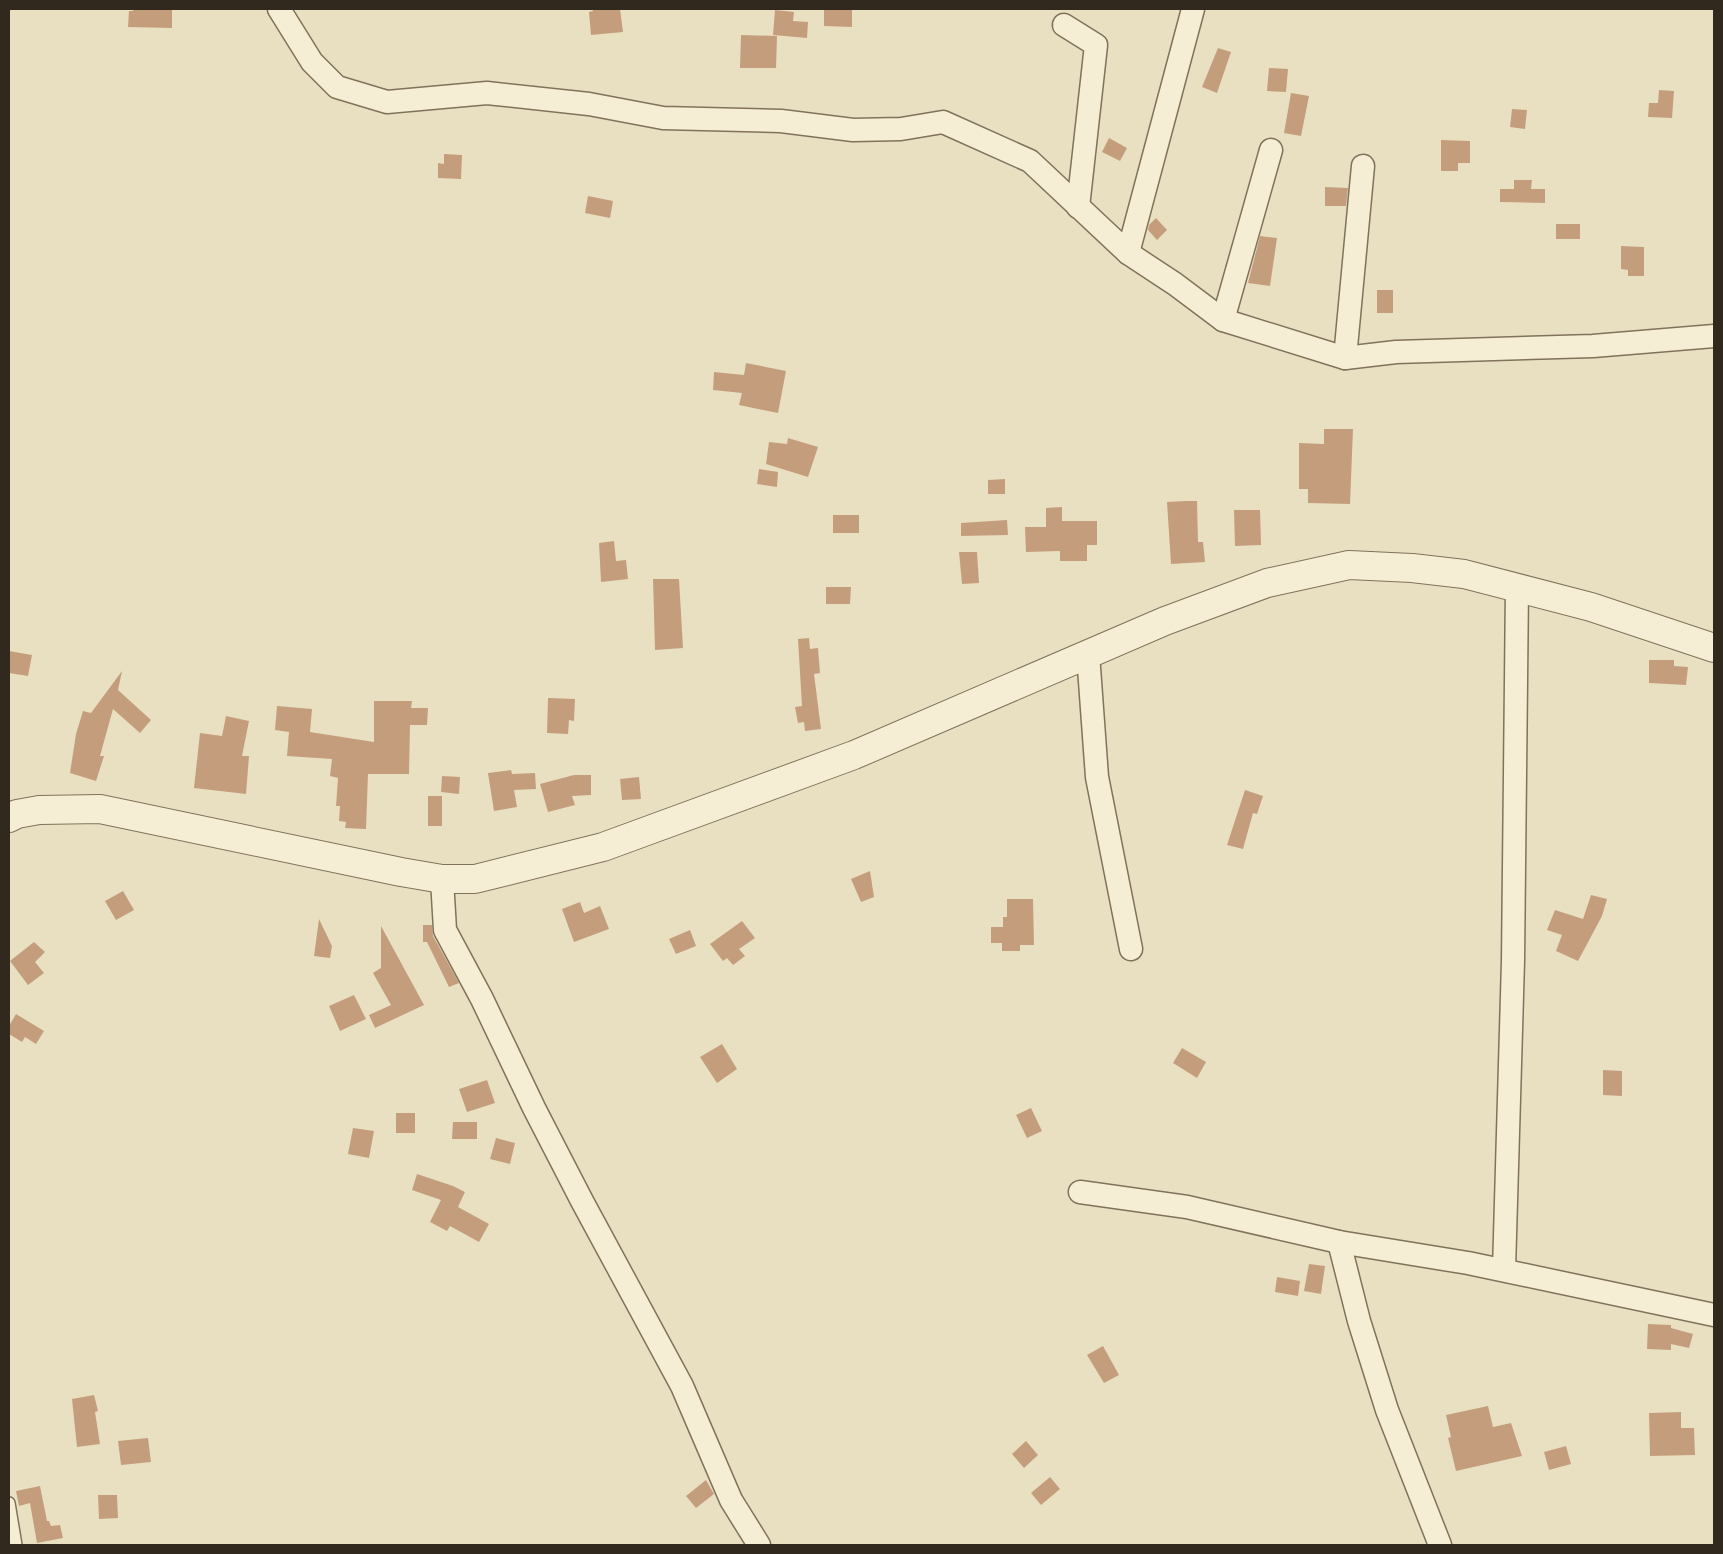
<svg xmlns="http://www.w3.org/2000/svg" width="1723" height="1554" font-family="'PT Serif',serif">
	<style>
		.building { fill: #c49e7c }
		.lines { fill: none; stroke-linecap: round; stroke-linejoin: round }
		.service-casing { stroke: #81725b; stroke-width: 14 }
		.minor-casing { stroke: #81725b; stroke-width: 25 }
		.tertiary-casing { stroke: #81725b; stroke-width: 30 }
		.service { stroke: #f5edd4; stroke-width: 11 }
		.minor { stroke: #f5edd4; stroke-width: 22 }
		.tertiary { stroke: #f5edd4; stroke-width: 28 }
	</style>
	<rect width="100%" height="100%" fill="#e9e0c2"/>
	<g class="building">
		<path d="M133,9H172V28L128,27L129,11H133Z"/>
		<path d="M593,9H620L623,32L591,35L589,12L593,11Z"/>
		<path d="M824,9H852V27L824,26Z"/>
		<path d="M775,10L794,12L793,21L808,22L807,38L773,35Z"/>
		<path d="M741,35L777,36L776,68H740Z"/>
		<path d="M1218,48L1231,52L1217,93L1202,87Z"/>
		<path d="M1269,68L1288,69L1286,92L1267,91Z"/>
		<path d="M1659,90L1674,91L1672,118L1648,117L1649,103H1658Z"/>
		<path d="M1291,93L1309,96L1301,136L1284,133Z"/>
		<path d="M1512,109L1527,110L1525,129L1510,127Z"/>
		<path d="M1109,138L1127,148L1120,161L1102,152Z"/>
		<path d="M1441,140L1470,141V163H1458V171H1441Z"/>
		<path d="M444,154L462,155L461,179L438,178V163L444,164Z"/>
		<path d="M1514,180H1532L1531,189H1545V203L1500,202V189H1514Z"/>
		<path d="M1325,187L1348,188L1346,206H1325Z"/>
		<path d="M588,196L613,201L610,218L585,213Z"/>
		<path d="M1156,218L1167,230L1157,240L1148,230L1149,225Z"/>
		<rect x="1556" y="224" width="24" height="15"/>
		<path d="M1260,236L1277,238L1270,286L1248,283Z"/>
		<path d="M1621,246L1644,247V276H1628V270L1621,269Z"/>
		<rect x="1377" y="290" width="16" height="23"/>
		<path d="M746,363L786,371L778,413L739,405L742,393L713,390L714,372L744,375Z"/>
		<path d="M1324,429H1353L1350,504L1308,503V489H1299V443L1324,444Z"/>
		<path d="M788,438L818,447L808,477L766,464L769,442L787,444Z"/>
		<path d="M759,469L778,472L777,487L757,484Z"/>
		<path d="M1005,479V494H988V480Z"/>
		<path d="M1186,501H1197L1198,542H1203L1205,562L1171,564L1167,502Z"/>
		<path d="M1062,507V521H1097V545H1087V561H1060V551L1026,552L1025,527H1046V508Z"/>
		<path d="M1234,510H1260L1261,545L1235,546Z"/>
		<rect x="833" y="515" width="26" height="18"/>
		<path d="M1007,520L1008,535L961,536V523Z"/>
		<path d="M614,541L616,561L626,560L628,579L601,582L599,543Z"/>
		<path d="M959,552H977L979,583L962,584Z"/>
		<path d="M653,579H679L683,648L655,650Z"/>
		<path d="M826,587H851L850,604H826Z"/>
		<path d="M809,638L810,649L818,648L820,673L814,674L821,729L805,731L804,722L798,723L795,707L802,706L798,639Z"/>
		<path d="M9,651L32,655L28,676L9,673Z"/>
		<path d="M1649,660H1674V666L1688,667L1686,685L1649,683Z"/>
		<path d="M122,671L118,690L151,720L140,733L113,709L100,756H104L96,781L70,773L76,734L83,711L91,713Z"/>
		<path d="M548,698L575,699L574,721L569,720L568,734L547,733Z"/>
		<path d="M374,701H412L411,708H428L427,725H410L409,774H368L366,829L345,828L346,822L339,821L340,806H336L338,778L330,776L332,759L287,756L289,732L275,730L277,706L312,709L310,732L374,742Z"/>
		<path d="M226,716L249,721L242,756H249L246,794L194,788L200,733L222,736Z"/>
		<path d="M511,770L512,774L535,773L536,789L514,790L517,807L494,811L488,773Z"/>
		<path d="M574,775H591V795L572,796L575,805L548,812L540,784Z"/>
		<path d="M442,776L460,777L459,794L441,792Z"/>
		<path d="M639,777L641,799L622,800L620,779Z"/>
		<path d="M1245,790L1263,796L1257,814L1253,813L1243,849L1227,845Z"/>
		<rect x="428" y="796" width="14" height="30"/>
		<path d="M870,871L874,897L861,902L851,879Z"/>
		<path d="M123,891L134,910L116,920L105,901Z"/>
		<path d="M1591,895L1607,899L1602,916L1578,961L1556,951L1562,935L1547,930L1555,910L1583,919Z"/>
		<path d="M1007,899H1033L1034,945H1020V951H1002V943H991V927H1003V917H1007Z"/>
		<path d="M580,902L584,913L600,906L609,929L574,942L562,909Z"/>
		<path d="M319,919L332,946L330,958L314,956Z"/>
		<path d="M742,921L755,938L739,949L745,956L733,965L727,958L723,961L710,944Z"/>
		<path d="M423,925H432L433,936L459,983L449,987L427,942H423Z"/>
		<path d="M381,926L424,1005L375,1028L369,1015L391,1005L373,973L381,968Z"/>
		<path d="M690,930L696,946L676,954L669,939Z"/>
		<path d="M34,942L45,952L35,962L44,973L28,985L10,961Z"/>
		<path d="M354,995L366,1019L340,1031L329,1006Z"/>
		<path d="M16,1014L44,1031L36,1044L25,1037L22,1042L9,1034V1026Z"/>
		<path d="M722,1044L737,1069L717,1083L700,1057Z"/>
		<path d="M1182,1048L1206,1062L1197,1078L1173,1063Z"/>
		<path d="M1603,1070L1622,1071V1096L1603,1095Z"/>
		<path d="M487,1080L495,1103L467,1112L459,1089Z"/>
		<path d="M1031,1108L1042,1131L1027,1138L1016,1115Z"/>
		<rect x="396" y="1113" width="19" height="20"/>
		<path d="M453,1122H477V1139H452Z"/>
		<path d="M353,1128L374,1131L369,1158L348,1154Z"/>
		<path d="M496,1138L515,1143L510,1164L490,1159Z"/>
		<path d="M417,1174L453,1186L465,1192L458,1207L489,1224L479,1242L450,1226L447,1231L430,1222L441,1200L412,1190Z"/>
		<path d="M1309,1264L1325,1266L1321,1294L1304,1291Z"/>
		<path d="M1277,1277L1300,1281L1298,1296L1275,1292Z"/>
		<path d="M1648,1324L1671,1325V1328L1693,1334L1689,1348L1671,1344V1350L1647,1349Z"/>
		<path d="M1103,1346L1119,1375L1104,1383L1087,1355Z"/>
		<path d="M94,1395L98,1411L95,1412L100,1444L77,1447L72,1399Z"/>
		<path d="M1488,1406L1493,1427L1511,1423L1522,1456L1456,1471L1448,1438L1451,1437L1446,1415Z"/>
		<path d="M1681,1412V1428H1694L1695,1455L1650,1456L1649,1413Z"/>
		<path d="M148,1438L151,1462L121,1465L118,1441Z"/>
		<path d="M1026,1441L1038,1455L1024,1468L1012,1454Z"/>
		<path d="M1566,1446L1571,1464L1549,1470L1544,1452Z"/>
		<path d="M1050,1477L1060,1489L1041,1505L1031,1493Z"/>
		<path d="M706,1480L714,1494L696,1508L686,1496Z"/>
		<path d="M40,1486L47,1521H49L51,1526L60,1525L63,1538L37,1543L30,1503L19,1506L16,1491Z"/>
		<path d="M98,1495H117L118,1518L99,1519Z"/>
	</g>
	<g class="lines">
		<g class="service-casing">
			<path id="service" d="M9,1503L16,1545"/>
		</g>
		<g class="minor-casing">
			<g id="minor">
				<path d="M279,9L312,62L337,87L387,102L487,93L589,104L663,118L781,121L853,130L901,129L943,122L1030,161L1128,253L1175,284L1223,320L1345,358L1396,352L1593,346L1714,336"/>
				<path d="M1064,25L1096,45L1078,207"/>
				<path d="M1128,253L1193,9"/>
				<path d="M1223,320L1271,150"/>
				<path d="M1345,358L1363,166"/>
				<path d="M1088,654L1097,777L1131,949"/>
				<path d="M442,879L445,930L482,999L534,1108L582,1201L682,1386L731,1500L759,1545"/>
				<path d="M1080,1192L1187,1207L1339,1242L1468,1263L1714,1315"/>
				<path d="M1339,1242L1359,1321L1387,1410L1440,1545"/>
				<path d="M1504,1270L1513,961L1517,587"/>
			</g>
		</g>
		<g class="tertiary-casing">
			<path id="tertiary" d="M9,818L17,814L39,810L100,809L401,872L442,879H475L603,847L854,755L1165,621L1267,583L1349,565L1412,568L1464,574L1591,607L1714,648"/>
		</g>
		<use href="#service" class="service"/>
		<use href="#minor" class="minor"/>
		<use href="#tertiary" class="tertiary"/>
	</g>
	<rect width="1723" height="1554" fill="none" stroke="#32291e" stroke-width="20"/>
</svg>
